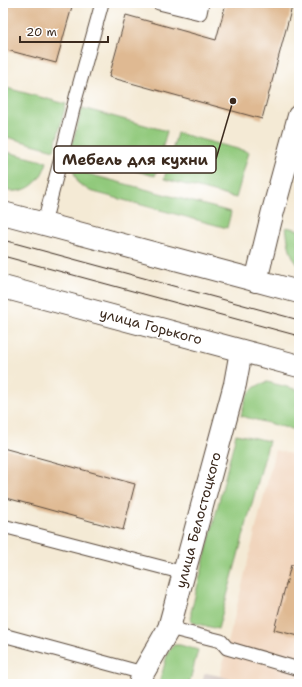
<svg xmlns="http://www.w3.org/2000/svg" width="302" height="687" font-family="'Shantell Sans',sans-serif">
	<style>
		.built { fill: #f1d5bd }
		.industrial { fill: #cec1ba }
		.green { fill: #91c97c; stroke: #667a4d }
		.building { fill: #dfb992 }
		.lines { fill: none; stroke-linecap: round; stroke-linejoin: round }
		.service-casing { stroke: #574739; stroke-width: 15 }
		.minor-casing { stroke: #574739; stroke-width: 24 }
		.tertiary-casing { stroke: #574739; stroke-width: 24 }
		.secondary-casing { stroke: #574739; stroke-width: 24 }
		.service { stroke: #fff; stroke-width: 13 }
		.minor { stroke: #fff; stroke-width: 22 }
		.tertiary { stroke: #fff; stroke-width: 22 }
		.secondary { stroke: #fff; stroke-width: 22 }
		.tram { stroke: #3b2a1e; stroke-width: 1 }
		.labels { text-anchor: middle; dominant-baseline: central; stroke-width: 3; stroke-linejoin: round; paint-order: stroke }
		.street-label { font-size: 14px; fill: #3b2a1e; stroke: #fff }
		.leader { fill: none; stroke: #3b2a1e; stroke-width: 1.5 }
		.callout-dot { fill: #3b2a1e; stroke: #fff; stroke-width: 1.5 }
		.callout { fill: #fff; stroke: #3b2a1e; stroke-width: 1.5 }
		.callout-label { font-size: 15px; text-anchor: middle; font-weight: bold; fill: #3b2a1e }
	</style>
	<rect width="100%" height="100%" fill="#fff"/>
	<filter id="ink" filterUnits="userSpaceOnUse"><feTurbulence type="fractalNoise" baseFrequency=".025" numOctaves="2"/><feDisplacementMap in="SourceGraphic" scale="8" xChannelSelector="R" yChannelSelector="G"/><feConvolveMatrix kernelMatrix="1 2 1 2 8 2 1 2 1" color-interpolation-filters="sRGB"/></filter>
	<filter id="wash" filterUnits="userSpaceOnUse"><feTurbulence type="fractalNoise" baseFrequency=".012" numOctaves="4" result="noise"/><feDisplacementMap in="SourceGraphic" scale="16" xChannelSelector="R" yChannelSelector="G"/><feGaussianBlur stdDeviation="0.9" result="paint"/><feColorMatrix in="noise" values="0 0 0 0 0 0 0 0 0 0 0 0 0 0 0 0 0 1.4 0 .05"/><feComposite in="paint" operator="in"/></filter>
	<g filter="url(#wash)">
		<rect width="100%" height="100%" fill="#f4ead5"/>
		<path class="built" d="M275,450L299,456V684H247L220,676Z"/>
		<path class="industrial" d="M206,673L220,676L247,684H202L204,675Z"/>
		<g class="green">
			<path d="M3,87L66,104L54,150L3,136Z"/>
			<path d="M82,108L167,131L155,176L70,153Z"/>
			<path d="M177,133L249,152L236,198L164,179Z"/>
			<path d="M3,151L47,162C40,184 26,195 3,190Z"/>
			<path d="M73,170L231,212L227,228L90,191L78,183Z"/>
			<path d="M286,227L299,230V266C289,255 288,241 286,227Z"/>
			<path d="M267,382L299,390V431L241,416C246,397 247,388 267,382Z"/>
			<path d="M236,434L269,441L218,629L194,623L191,619V612Z"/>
			<path d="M174,645H180L198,650L189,684H159L168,652Z"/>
		</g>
		<g id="blocks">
			<g class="building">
				<path d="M3,3H73L56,63L3,49Z"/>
				<path d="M226,3H293L262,119L109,77L126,15L216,40Z"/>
				<path d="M3,448L135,484L123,530L3,497Z"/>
				<path d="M291,565L299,566V636L274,630Z"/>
			</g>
		</g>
	</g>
	<g filter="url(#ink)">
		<use href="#blocks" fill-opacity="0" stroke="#574739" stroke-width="1"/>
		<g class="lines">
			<g class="service-casing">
				<g id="service">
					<path d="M159,3L200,13L202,3"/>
					<path d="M44,223L61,158L76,97L102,3"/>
					<path d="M3,526L184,573"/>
					<path d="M169,628L221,641L227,648L299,669"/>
					<path d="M3,635L143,673"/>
				</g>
			</g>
			<g class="minor-casing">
				<path id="minor" d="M256,281L272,215L299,116"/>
			</g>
			<g class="tertiary-casing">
				<path id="tertiary" d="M140,684L143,673L169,628L235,384L241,351"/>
			</g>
			<g class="secondary-casing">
				<g id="secondary">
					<path d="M3,213L299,292"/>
					<path d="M3,287L299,366"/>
				</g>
			</g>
			<use href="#service" class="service"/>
			<use href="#minor" class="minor"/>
			<use href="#tertiary" class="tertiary"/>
			<use href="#secondary" class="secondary"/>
			<g class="tram">
				<path d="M3,240L299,320"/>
				<path d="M3,256L299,336"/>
			</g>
		</g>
	</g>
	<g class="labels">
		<g class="street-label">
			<text transform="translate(151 326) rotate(15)">улица Горького</text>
			<text transform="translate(198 520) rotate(-75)">улица Белостоцкого</text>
		</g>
	</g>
	<path class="leader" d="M233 101L216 159"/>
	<circle class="callout-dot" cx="233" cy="101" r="4"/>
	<rect class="callout" x="54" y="146" width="162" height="27" rx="4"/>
	<g class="callout-label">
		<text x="135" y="165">Мебель для кухни</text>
	</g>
	<rect width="302" height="687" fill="none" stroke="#fff" stroke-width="16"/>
	<path d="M20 36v6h88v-6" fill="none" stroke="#3b2a1e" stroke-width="2"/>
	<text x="26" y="36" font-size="12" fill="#3b2a1e" stroke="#ffffff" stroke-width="3" paint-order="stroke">20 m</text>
</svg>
